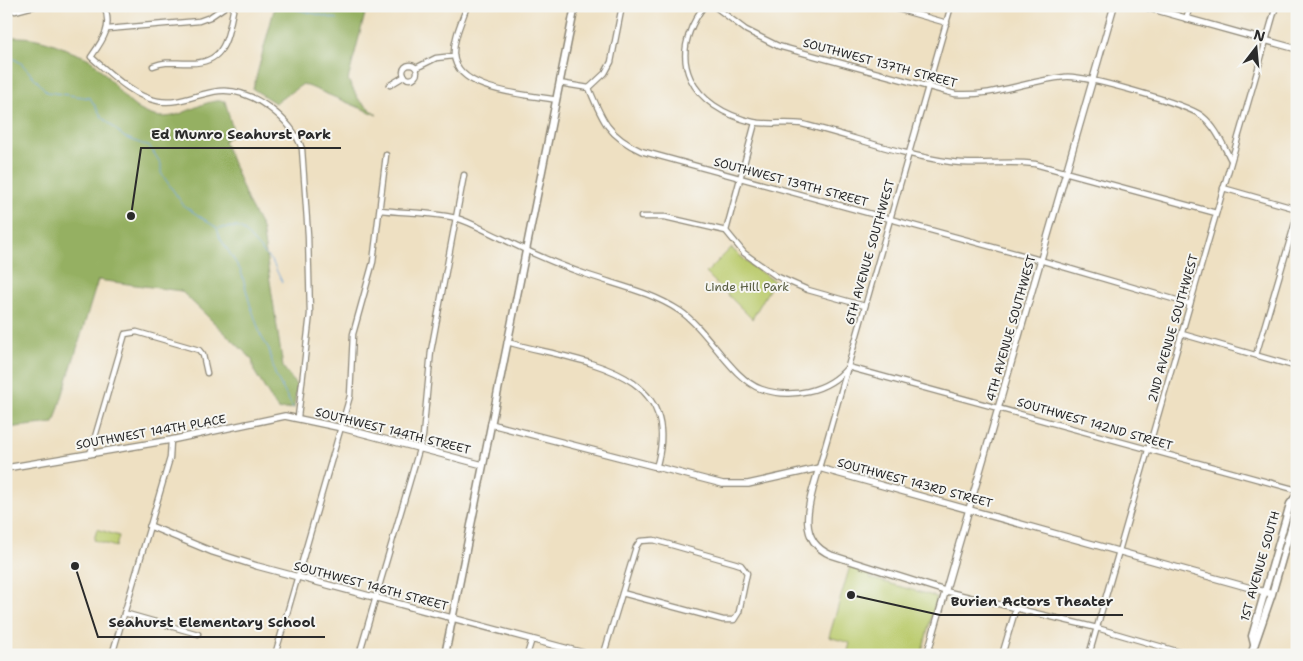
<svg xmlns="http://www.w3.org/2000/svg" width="1303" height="661" font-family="'Shantell Sans',sans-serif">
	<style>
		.green { fill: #bccc6f; stroke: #747c4d }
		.forest { fill: #95b062; stroke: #606e46 }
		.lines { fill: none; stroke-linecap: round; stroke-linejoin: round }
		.stream { stroke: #6aa2d8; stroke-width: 1 }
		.minor-casing { stroke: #8c8676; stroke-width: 7 }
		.tertiary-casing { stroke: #8c8676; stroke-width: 8 }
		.secondary-casing { stroke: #8c8676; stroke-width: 9 }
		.minor { stroke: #fff; stroke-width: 4.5 }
		.tertiary { stroke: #fff; stroke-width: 5.5 }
		.secondary { stroke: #fff; stroke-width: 6 }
		.labels { text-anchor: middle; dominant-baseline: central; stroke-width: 4; stroke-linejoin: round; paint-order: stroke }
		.street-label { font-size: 12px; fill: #2b2b2b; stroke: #f6f6f2 }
		.park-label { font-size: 12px; fill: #565b3f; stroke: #f6f6f2 }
		.leader { fill: none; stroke: #2b2b2b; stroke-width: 2 }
		.callout-dot { fill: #2b2b2b; stroke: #f6f6f2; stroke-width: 2 }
		.callout-label { font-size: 14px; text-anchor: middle; font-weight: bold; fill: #2b2b2b; stroke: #f6f6f2; stroke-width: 4; stroke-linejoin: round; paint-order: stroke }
	</style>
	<rect width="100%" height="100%" fill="#f6f6f2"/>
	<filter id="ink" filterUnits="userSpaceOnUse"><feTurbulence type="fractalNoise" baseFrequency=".02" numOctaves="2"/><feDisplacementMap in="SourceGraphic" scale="10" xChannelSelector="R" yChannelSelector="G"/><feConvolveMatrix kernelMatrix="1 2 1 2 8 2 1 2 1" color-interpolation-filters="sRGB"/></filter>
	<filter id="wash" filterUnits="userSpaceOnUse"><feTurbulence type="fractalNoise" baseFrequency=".0096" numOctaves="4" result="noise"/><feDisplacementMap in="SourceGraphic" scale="20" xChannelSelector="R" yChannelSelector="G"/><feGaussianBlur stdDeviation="1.12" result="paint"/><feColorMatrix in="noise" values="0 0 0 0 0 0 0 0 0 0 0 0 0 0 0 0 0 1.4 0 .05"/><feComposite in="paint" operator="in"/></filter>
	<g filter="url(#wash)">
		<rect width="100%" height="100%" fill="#eee0c2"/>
		<g class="green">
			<path d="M731,248L752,266L774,281L752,319L706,273Z"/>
			<path d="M97,529L119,536L116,547L94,540Z"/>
			<path d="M850,566L872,572L870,578L937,597L921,655H847L850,643L829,637Z"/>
		</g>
		<g class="forest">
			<path d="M275,6H367L348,80L359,100L377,115L303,84L275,103L253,89Z"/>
			<path d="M6,27L9,37C33,36 51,41 72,52C77,54 84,56 89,59C113,76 124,109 155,116C181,122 200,98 225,101L234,134L224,141L249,204L262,228L283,367L297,386L294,408L278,410L254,371L252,359L181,291L98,280L54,423L6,428Z"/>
		</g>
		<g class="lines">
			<g class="stream">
				<path d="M282,6L337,19"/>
				<path d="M6,54L21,63L47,92L90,98L102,117L124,137L150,147L161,164V173L184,206L217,228L220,238L241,271L250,304L261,336L269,349L275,374L293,408"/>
				<path d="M219,228L237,227L243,230L273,263L282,282"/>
			</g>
		</g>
	</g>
	<g filter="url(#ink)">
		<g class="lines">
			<g class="minor-casing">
				<g id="minor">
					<path d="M104,6C113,27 103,40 91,57C110,73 133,97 158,101C179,105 199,93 219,91C252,88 292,119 302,149L308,235L310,314L298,417"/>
					<path d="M467,6C462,21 453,39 454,55C457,92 528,94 556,100"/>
					<path d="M704,6C664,61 692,107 753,122C764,125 787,122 802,124C852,136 900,155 951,162C979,166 1007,160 1035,164L1216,213"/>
					<path d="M714,6L746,30L778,46L955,94C994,97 1026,81 1064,77C1082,74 1187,104 1202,116C1216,127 1223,145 1231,160"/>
					<path d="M887,6L947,23"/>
					<path d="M6,7L15,11L34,6"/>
					<path d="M1186,19L1190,6"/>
					<path d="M108,29L199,21L210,17L226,6"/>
					<circle cx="410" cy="72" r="7"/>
					<path d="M153,66C166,61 173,63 187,63C226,65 227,38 234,6"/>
					<path d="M416,68L436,58L454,56"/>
					<path d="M559,83L589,88L605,73L611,62L622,6"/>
					<path d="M390,85L405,76"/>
					<path d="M589,88C602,120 608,136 641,151L1033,258L1190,304"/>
					<path d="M1223,188L1297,209"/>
					<path d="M380,210C404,213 432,212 456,218C471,222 487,232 501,238C529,252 558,265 588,275C620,286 651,292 680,311C708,330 732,379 761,389C791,399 828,392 848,367L1297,490"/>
					<path d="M641,217H665L726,231L744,253L776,276L808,290L865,306"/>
					<path d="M726,231L755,123"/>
					<path d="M1182,334L1297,367"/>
					<path d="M507,342C575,362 687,366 656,468"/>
					<path d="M1256,355L1297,216"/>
					<path d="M90,454L125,334L137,332L199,350L203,355L207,373"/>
					<path d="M819,468L951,6"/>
					<path d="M945,591L1097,628L1190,655"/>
					<path d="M124,613L198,634"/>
					<path d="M112,655L170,458L171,440"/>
					<path d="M275,655L350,396L353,334L373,262L386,155"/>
					<path d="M359,655L423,436L431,351L464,175"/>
					<path d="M527,655L532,639"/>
					<path d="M604,655L605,650L636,547L640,541L654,540L735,563L741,565L747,573L739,612L734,620H723L622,593"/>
					<path d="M1002,655L1016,608"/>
					<path d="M1089,655L1276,6"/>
				</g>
			</g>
			<g class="tertiary-casing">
				<g id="tertiary">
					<path d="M1142,6L1297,49"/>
					<path d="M491,424L723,484H748L819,468L1272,594"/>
					<path d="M6,468L171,440L285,416L342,428L483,465"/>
					<path d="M819,468C811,497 793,539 831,555L945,591"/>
					<path d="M150,526L213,552L257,566L591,655"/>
					<path d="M927,655L1114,6"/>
				</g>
			</g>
			<g class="secondary-casing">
				<g id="secondary">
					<path d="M1254,644L1252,636L1290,504L1296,496"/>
					<path d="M445,655L575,6"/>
					<path d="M1251,655L1272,594L1297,507"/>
				</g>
			</g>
			<use href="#minor" class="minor"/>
			<use href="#tertiary" class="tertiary"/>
			<use href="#secondary" class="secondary"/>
		</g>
	</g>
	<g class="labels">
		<g class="street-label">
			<text transform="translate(880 63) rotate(15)">SOUTHWEST 137TH STREET</text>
			<text transform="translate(791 182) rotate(15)">SOUTHWEST 139TH STREET</text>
			<text transform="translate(870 252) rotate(-74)">6TH AVENUE SOUTHWEST</text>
			<text transform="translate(1011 328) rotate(-74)">4TH AVENUE SOUTHWEST</text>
			<text transform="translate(1173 328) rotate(-74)">2ND AVENUE SOUTHWEST</text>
			<text transform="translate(1095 424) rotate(16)">SOUTHWEST 142ND STREET</text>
			<text transform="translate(393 431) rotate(14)">SOUTHWEST 144TH STREET</text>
			<text transform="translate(151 432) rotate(-10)">SOUTHWEST 144TH PLACE</text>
			<text transform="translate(915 483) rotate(15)">SOUTHWEST 143RD STREET</text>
			<text transform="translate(1260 566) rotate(-74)">1ST AVENUE SOUTH</text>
			<text transform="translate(371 586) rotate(15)">SOUTHWEST 146TH STREET</text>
		</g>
		<g class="park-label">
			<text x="747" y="287">Linde Hill Park</text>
		</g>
	</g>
	<path class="leader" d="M131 216L141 148H341M851 595L940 615H1123M75 566L98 637H325"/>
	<g class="callout-dot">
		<circle cx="131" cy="216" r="5"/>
		<circle cx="851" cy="595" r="5"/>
		<circle cx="75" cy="566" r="5"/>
	</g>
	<g class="callout-label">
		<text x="241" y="139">Ed Munro Seahurst Park</text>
		<text x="1032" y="606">Burien Actors Theater</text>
		<text x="212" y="627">Seahurst Elementary School</text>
	</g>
	<rect width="1303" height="661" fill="none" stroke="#f6f6f2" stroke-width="25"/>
	<g transform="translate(1256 48) rotate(16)" stroke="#f6f6f2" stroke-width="4" paint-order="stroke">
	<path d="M0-4L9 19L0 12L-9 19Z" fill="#2b2b2b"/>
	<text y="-8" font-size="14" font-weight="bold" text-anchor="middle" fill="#2b2b2b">N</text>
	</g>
</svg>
